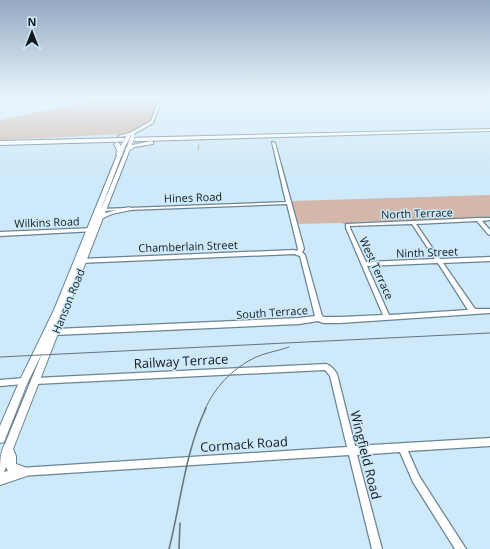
<svg xmlns="http://www.w3.org/2000/svg" width="490" height="549" font-family="'Open Sans',sans-serif">
	<style>
		.green { fill: #d3b7aa }
		.lines { fill: none; stroke-linecap: round; stroke-linejoin: round }
		.stream { stroke: #b6988a; stroke-width: 1 }
		.minor-casing { stroke: #6a8492; stroke-width: 2.5 }
		.major-casing { stroke: #6a8492; stroke-width: 2 }
		.highway-casing { stroke: #6a8492; stroke-width: 2 }
		.minor { fill: #fff; fill-rule: evenodd }
		.major { fill: #fff; fill-rule: evenodd }
		.highway { fill: #fff; fill-rule: evenodd }
		.rail-far1 { stroke: #62737d; stroke-width: 1 }
		.rail { stroke: #62737d; stroke-width: 1.5 }
		.major-bridge-casing { stroke: #6a8492; stroke-width: 5; stroke-linecap: butt }
		.major-bridge { stroke: #fff; stroke-width: 4 }
		.labels { text-anchor: middle; dominant-baseline: central; stroke-width: 3; stroke-linejoin: round; paint-order: stroke }
		.street-label { font-size: 11px; fill: #111b20; stroke: #cee9f9 }
		.near-street-label { font-size: 13px; fill: #111b20; stroke: #cee9f9 }
	</style>
	<rect width="100%" height="100%" fill="#cee9f9"/>
	<g class="green">
		<path d="M108,98H159L152,119L147,125L123,134L0,140V120Z"/>
		<path d="M490,195V218L356,222L357,224L348,225L341,223L294,224L289,203L292,201Z"/>
	</g>
	<g class="lines">
		<path class="stream" d="M198,150L199,145"/>
		<g class="minor-casing">
			<g id="minor">
				<path d="M160,98H162L153,123L130,136H128V134L151,121Z"/>
				<path d="M272,142L275,143L304,249L302,252L305,255L322,316L324,317H340L383,315L346,228V224L478,218H490V220L482,221L490,230V235L488,234L477,221L416,224L440,259L490,257V261L443,263L475,309H490V313L340,323H323L318,321L299,324L55,335L53,334L52,332L53,330L55,329L299,318L315,316L300,256L294,254L79,263L76,261L79,259L294,250L297,251L298,249L287,204L100,211L98,210L100,209L286,202ZM412,224L435,259L366,262L350,228V226ZM438,263L468,310L389,315L367,266Z"/>
				<path d="M94,228L96,229V231L0,236V232Z"/>
				<path d="M326,364C330,365 335,370 337,374L355,446L490,438V446L408,451L419,476L466,549H455L413,482L400,452L357,455L382,549H372L349,455L20,476L17,475L16,472L17,469L20,468L347,447L330,376L325,370L35,384L32,383L31,381L32,379L35,378Z"/>
				<path d="M24,378L27,379L28,381L27,383L24,384L0,386V380Z"/>
			</g>
		</g>
		<g class="major-casing">
			<path id="major" d="M122,143L126,144L100,212L128,144L130,143L132,144L105,213L129,207L132,209L131,210L112,214L103,218L13,449L16,456V464L27,468L28,472L27,476L0,485V473L8,471L6,467L4,472L0,473C0,464 0,451 5,444L43,351L27,384L4,442L0,443V426L20,380L54,310Z"/>
		</g>
		<g class="highway-casing">
			<g id="highway">
				<path d="M490,129V131L0,145V141Z"/>
				<path d="M133,132H135V134L120,137L118,136Z"/>
				<path d="M151,141L153,142V144L135,147L128,151L125,149L132,145Z"/>
				<path d="M117,142L119,143L123,150L122,156H118L116,154L117,150L114,144Z"/>
			</g>
		</g>
		<use href="#minor" class="minor"/>
		<use href="#major" class="major"/>
		<use href="#highway" class="highway"/>
		<g class="rail-far1">
			<path d="M0,357L490,333"/>
			<path d="M205,409C215,387 232,369 254,358C264,353 278,351 289,347"/>
		</g>
		<g class="rail">
			<path d="M169,549C181,502 185,452 206,408"/>
			<path d="M179,549L180,523"/>
		</g>
		<g class="major-bridge-casing">
			<g id="major-bridge">
				<path d="M124,144L128,137"/>
				<path d="M130,144L133,136"/>
			</g>
		</g>
		<use href="#major-bridge" class="major-bridge"/>
	</g>
	<linearGradient id="sky" x2="0" y2="1"><stop stop-color="#94a9c2"/><stop offset="0.56" stop-color="#e9f5fc"/><stop offset="1" stop-color="#e9f5fc" stop-opacity="0"/></linearGradient>
	<rect width="490" height="175" fill="url(#sky)"/>
	<g class="labels">
		<g class="street-label">
			<text transform="translate(193 197) rotate(-2)">Hines Road</text>
			<text transform="translate(417 213) rotate(-2)">North Terrace</text>
			<text transform="translate(47 222) rotate(-2)">Wilkins Road</text>
			<text transform="translate(188 246) rotate(-2)">Chamberlain Street</text>
			<text transform="translate(427 252) rotate(-2)">Ninth Street</text>
			<text transform="translate(377 268) rotate(66)">West Terrace</text>
			<text transform="translate(68 301) rotate(-68)">Hanson Road</text>
			<text transform="translate(272 312) rotate(-4)">South Terrace</text>
		</g>
		<g class="near-street-label">
			<text transform="translate(181 361) rotate(-3)">Railway Terrace</text>
			<text transform="translate(244 444) rotate(-4)">Cormack Road</text>
			<text transform="translate(366 455) rotate(76)">Wingfield Road</text>
		</g>
	</g>
	<g transform="translate(32 32)" stroke="#cee9f9" stroke-width="3" paint-order="stroke">
	<path d="M0-3L7 15L0 10L-7 15Z" fill="#111b20"/>
	<text y="-6" font-size="11" font-weight="bold" text-anchor="middle" fill="#111b20">N</text>
	</g>
</svg>
